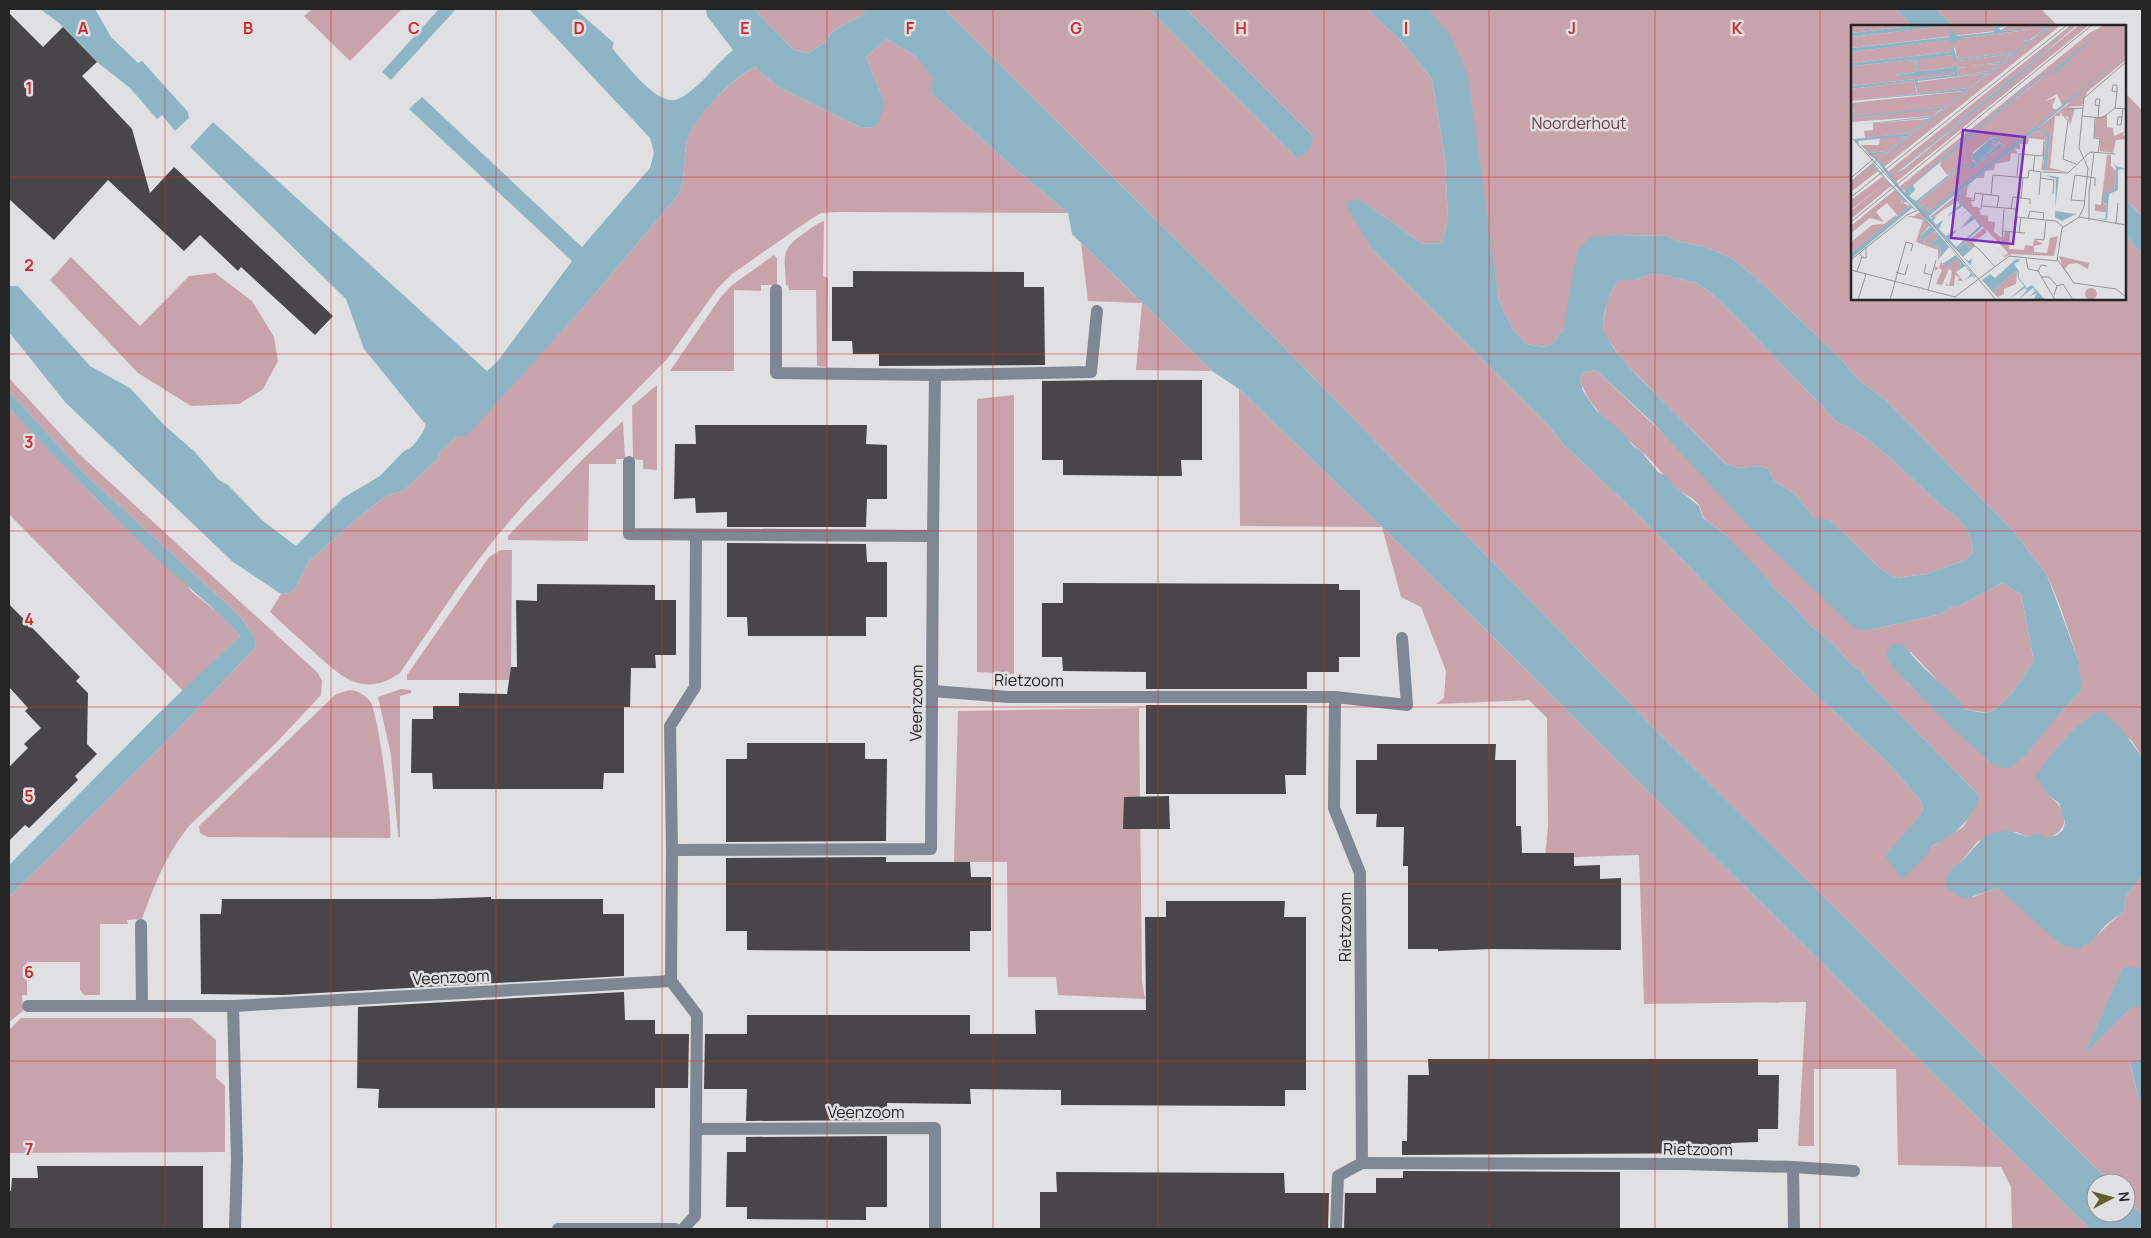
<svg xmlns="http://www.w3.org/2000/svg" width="2151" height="1238" font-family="Manrope,sans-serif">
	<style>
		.green { fill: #c9a3ab }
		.water { fill: #8eb5c6; fill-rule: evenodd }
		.building { fill: #484648 }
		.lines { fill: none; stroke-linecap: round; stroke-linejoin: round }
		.minor { stroke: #7f8794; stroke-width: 12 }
		.grid { fill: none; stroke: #d62828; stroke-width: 1; stroke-opacity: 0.55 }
		.labels { text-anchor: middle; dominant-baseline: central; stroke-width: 5; stroke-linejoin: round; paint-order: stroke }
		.park-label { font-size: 16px; fill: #723b49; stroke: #e0e0e3 }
		.street-label { font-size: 16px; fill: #252526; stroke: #e0e0e3 }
		.inset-road { fill: none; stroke: #959597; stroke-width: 1 }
		.view { fill: #7b2cbf; fill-opacity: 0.15; stroke: #7b2cbf; stroke-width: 2.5 }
		.inset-edge { fill: none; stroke: #252526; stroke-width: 2.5 }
		.grid-label { font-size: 16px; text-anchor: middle; font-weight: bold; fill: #d62828; stroke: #e0e0e3; stroke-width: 5; stroke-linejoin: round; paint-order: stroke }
	</style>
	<rect width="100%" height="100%" fill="#e0e0e3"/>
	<g class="green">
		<path d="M312,9H402L350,61L304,16Z"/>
		<path d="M754,9H866L862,15L832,32L825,42L809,53L794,50Z"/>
		<path d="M944,9H1149L1297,159L1314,137L1186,9H1367L1402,42L1432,79L1445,159L1448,220L1442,243L1423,244L1359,199L1373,250L1550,427L1562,443L1637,514L1795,675L1887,762L1921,801L1923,810L1920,815L1886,856L1930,848L1963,827L1980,798L1975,791L1867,681L1861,670L1854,667L1832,643L1810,625L1789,601L1774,589L1770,582C1754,572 1742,552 1728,538C1722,530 1712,526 1705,519C1701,516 1702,509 1699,505C1694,498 1682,493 1675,487C1663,476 1654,462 1641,451C1620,433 1586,407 1580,378L1585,372L1596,370L1870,630L1941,614L1953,606H1959L2002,583L2021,594L2034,662C2022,676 2006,708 1988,712C1981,713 1971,710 1964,709L1911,652L1885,655L1908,683L1990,763L2061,712L2079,693L2078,659L2060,606L2047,575L2016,534L1886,400L1859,380L1838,356L1753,275L1731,258L1706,247L1676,241L1668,236L1612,235L1569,306L1563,332L1558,335L1555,342L1545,347L1526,344L1513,329L1499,301L1483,196L1423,40L1398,9H1895L1913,26H1852V299H2125V235L2142,253V757L2132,741L2095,714L2062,742L2057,751L2052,755L2048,795C2086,824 2050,851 2017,832L1978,841L1959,864L1973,897L1998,888L2083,947C2099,937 2108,922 2124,912L2125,898L2142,875V967L2123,968L2085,1052L2132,1007H2142V1058L2130,1064L2139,1100L2142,1101V1214L2126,1198V1183H2111L1651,725L1280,343Z"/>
		<path d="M1936,9H2041L2058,26H1953Z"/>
		<path d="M887,39L915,56L934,77L931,93L1013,167L1068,213L838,212L821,213L811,219L732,274L717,289L668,358L528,500L497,536L463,580L400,673C363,699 340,676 313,651C298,638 284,625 270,612L281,594L290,593L295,589L309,561L358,518L387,495L403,491L437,460L440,452L456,437L467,435L583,308L679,194C686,177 683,158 687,140C692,119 735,76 755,67L778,87L862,128L874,127L883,99L866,57Z"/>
		<path d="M2125,93L2142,110V216L2125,199Z"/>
		<path d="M824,221L823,276L828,278L827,367L817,366L816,290H789L788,285H786C785,258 779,250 803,234C810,229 816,224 824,221Z"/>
		<path d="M1081,243L1212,371L1136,370L1142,303L1088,301Z"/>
		<path d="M774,255L777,258V285H761V291L734,290V371H670L720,298L732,285Z"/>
		<path d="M71,257L140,326L189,276L215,273L252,301L274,337L278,361L263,389L239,404L191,406L138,373L50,280Z"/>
		<path d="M1660,274L1696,283L1709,291L1732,313L1837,422C1879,440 1911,480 1945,509C1960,517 1973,533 1973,552L1966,560L1926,574L1896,578L1881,569L1829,519H1815L1795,494L1775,481L1768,469L1760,466L1739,468L1726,464L1624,362L1604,334L1603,323L1607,303L1614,286L1619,280H1636L1647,275Z"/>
		<path d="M9,378L78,453L318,673L322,681L321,695L278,741L190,825C166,854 155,884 142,919L127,920L128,924H100V995H84L80,990V962H27V995H22L23,1011L9,1022V897L164,744L256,647C256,634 247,627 241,617L82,471L9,391Z"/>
		<path d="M657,385V470L643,469V460L633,459L632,406Z"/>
		<path d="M1239,389L1382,527L2090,1229H2012L2011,1187L2001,1167L1898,1165L1896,1069H1814V1146H1798L1806,1002L1644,1004L1639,855L1545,858L1548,826L1547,718L1529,700L1436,704L1444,698L1446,671L1421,607L1401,597L1382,527L1240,526Z"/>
		<path d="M1014,395V674L977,672V399Z"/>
		<path d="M9,408L97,500L186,584L192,592L223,617L240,636L183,691L9,514Z"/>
		<path d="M623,421L625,459H616V464H589L588,541L508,540V536L584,458Z"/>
		<path d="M501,550H512L511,680H407V675L489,557Z"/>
		<path d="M401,689L411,690V693L400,696V838L398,836L391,755L378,697Z"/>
		<path d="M350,690C358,691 365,695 370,701C378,712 393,824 390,838L208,837L200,833L199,826L336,694Z"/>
		<path d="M1139,708L1142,981L1145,999L1058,995L1056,977H1008L1007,862H954L958,711Z"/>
		<path d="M21,1018H191L216,1040V1078L225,1086V1152L9,1153V1030Z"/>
	</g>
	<g class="water">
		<path d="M40,9H95L111,37L138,63L142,61L188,112L189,118L175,131L162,115L157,119L130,88L97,62L59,23Z"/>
		<path d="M439,9H456L391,80L382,72Z"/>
		<path d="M529,9H575L614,43L612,48C624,62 651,98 670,100C676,101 683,97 688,93C704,82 717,63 733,50L707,16L706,9H754L794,50L809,53L825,42L832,32L862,15L866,9H944L1280,343L1651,725L2111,1183H2096V1213H2126V1198L2142,1214V1229H2090L1382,527L1239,389L1212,371L1072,234L1068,213L1013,167L931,93L933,77L915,56L887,39L866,57L883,99V111L878,124L874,127L862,128L778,87L755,67C735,75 693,119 687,140C683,158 686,177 679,194L583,308L467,436L456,437L440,452L437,460L403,491L387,495L358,518L309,561L295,589L290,593L281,594L233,562L65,402L9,332V286H18L90,366L130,388L164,425L195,452L219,480L228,485L263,521L296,546L343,498L380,476L403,452L413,446L423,432L426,425L364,349L346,299L190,147L213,122L487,371L497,362L572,261L409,109L422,97L582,247L650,168L654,153L650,138Z"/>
		<path d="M1149,9H1186L1314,137L1309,150L1297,159Z"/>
		<path d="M1367,9H1428L1450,34L1468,76L1499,301L1513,329L1526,344L1545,347L1555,342L1558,335L1563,332L1577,251L1590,237L1616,235L1668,236L1676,241L1706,247L1731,258L1753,275L1838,356L1859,380L1886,400L2016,534L2047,575L2078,659L2082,686L2079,693L2061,712L2025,756L2011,767L2003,768L1990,763L1935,711L1892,666L1885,655L1892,644H1902L1925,669L1962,703L1964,709C1971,710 1981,714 1988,712C2006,708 2022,676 2034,662L2021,594L2002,583L1959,606H1953L1941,614L1870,630H1859L1853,627L1755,533L1653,423L1596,370L1585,372L1580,378L1583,391L1596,410L1624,434L1632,445L1641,451L1658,472L1668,477L1673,485L1699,506L1703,518L1727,536L1770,582L1774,589L1789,601L1810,625L1832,643L1854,667L1861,670L1867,681L1975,791L1980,798C1970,820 1956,835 1934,845L1930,848V852L1905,877L1901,878L1885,856L1920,815L1923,810L1921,801L1887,762L1795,675L1637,514L1562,443L1550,427L1373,250L1347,208L1349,201L1359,199L1423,244L1442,243L1448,220L1445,159L1432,79L1402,42ZM1660,274L1696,283L1709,291L1732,313L1837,422C1879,440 1911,480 1945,509C1960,517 1973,533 1973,552L1966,560L1926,574L1896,578L1881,569L1829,519H1815L1795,494L1775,481L1768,469L1760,466L1739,468L1726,464C1702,440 1679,417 1655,393C1637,375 1617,357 1605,334C1599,323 1610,289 1619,280H1636L1647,275Z"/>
		<path d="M1895,9H1936L1953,26H1913Z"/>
		<path d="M2125,199L2142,216V253L2125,235Z"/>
		<path d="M9,391L82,471L241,617C247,627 256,634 256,647L164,744L9,897V865L160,712L240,636C216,608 186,586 159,561C108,511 58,461 9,408Z"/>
		<path d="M2101,711L2120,727L2142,757V875L2125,898L2124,912C2120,915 2115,917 2111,921C2097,931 2097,943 2077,949L2061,945L1998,888L1965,899L1949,891L1945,885L1946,878L1953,867L1959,864L1986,835L2007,830L2028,837L2039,833L2044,838L2057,835L2063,830L2065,822L2059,803L2048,795L2035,776C2052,754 2074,723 2101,711Z"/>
		<path d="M2123,967H2142V1007H2132L2084,1054Z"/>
		<path d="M2142,1058V1101L2139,1100L2130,1063Z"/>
	</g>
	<g class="building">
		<path d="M9,13L43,47L63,27L97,62L82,76L132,129L150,193L174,167L333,316L315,335L241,267L238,271L200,235L184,251L108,180L54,240L9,199Z"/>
		<path d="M853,271L1024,272V287H1044L1045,365L879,366V354H853L852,341H832V287H853Z"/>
		<path d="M1112,380H1202V460H1181L1182,476H1156L1063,475V460H1042V381Z"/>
		<path d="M695,425H867L866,444L887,445V499H867L866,527H727V512L696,513L695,498L674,499L675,444H696Z"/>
		<path d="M727,543L866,544L867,562H887V617H866V636H748L747,617H727Z"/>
		<path d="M1063,583L1339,584V590H1360V657H1339V672H1307V689H1146V672L1063,671L1062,657H1042V603H1063Z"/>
		<path d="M537,584L655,585V600H676V655H655L656,668H631L630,707H624V773H604L603,789H433L432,773H411L412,719H433V706H459V693L507,694L511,667H517L516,600L537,601Z"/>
		<path d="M9,604L80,677L76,681L88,693L87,744L97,754L75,776L78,780L29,828L25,825L9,841V767L28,748L24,744L41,728L25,711L28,708L9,687Z"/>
		<path d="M1146,705H1307L1306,775H1285L1286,794H1146Z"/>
		<path d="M747,743H865V759H887L886,841L726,842V759H747Z"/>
		<path d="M1377,744H1496L1495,760H1516V826H1521L1522,853H1574V866L1600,865V879L1621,878V950L1492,949L1438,951V949H1408V866H1403L1404,827H1376L1377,814H1356V760H1377Z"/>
		<path d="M1169,796L1170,829H1123L1124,797Z"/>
		<path d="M886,857V862H970L971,877H991V931H970V951H865L747,950V931H726V858Z"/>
		<path d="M491,897V899H603V914H624V976L283,995L201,994L200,914H221L222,899H433Z"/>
		<path d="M1166,901H1285L1284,917H1306V1090H1285V1106L1061,1105V1090L970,1089L971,1104L887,1103V1120L746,1121L747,1089H704L705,1034H747V1015H970V1034H1036L1035,1010H1146L1145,917H1166Z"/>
		<path d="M624,992L625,1020H655V1034H689L688,1088H655V1108H378L379,1089L357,1088L358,1007Z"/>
		<path d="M1428,1059H1758V1075H1779L1778,1129H1758V1142L1731,1143V1153L1402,1155V1141H1407L1408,1075H1429Z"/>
		<path d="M887,1136V1207H866V1220L747,1219V1207H726L727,1152H746V1137Z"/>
		<path d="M37,1166H203V1229H9V1191H11L12,1178H38Z"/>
		<path d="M1403,1171L1620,1172V1229H1344L1345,1193H1376V1178H1403Z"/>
		<path d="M1056,1172L1284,1173L1285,1193H1329L1328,1229H1040V1192H1057Z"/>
	</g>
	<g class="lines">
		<g class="minor">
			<path d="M776,290V373L935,375L933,536"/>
			<path d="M935,375L1091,372L1097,311"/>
			<path d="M629,462V534L933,536L931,849L672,850"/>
			<path d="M933,691L1008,697H1335L1334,808L1360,873L1362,1163L1338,1176L1336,1229"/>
			<path d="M1335,697L1407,705L1402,638"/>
			<path d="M141,925L142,1006"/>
			<path d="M28,1006H233L671,981"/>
			<path d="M233,1006L237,1159L235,1229"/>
			<path d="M696,1129L935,1128V1229"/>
			<path d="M1362,1163L1684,1164L1793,1167L1794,1229"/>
			<path d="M1793,1167L1854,1171"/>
			<path d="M558,1229H675"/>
			<path d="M683,1229L695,1216L697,1015L671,981L672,850L670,726L695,687L696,536"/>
		</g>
	</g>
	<path class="grid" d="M165,9V1229M331,9V1229M496,9V1229M662,9V1229M827,9V1229M993,9V1229M1158,9V1229M1324,9V1229M1489,9V1229M1655,9V1229M1820,9V1229M1986,9V26M9,177H1852M2125,177H2142M1986,299V1229M9,354H2142M9,531H2142M9,707H2142M9,884H2142M9,1061H2142"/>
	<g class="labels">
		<g class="park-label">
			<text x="1579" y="123">Noorderhout</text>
		</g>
		<g class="street-label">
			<text transform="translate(1029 680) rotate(1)">Rietzoom</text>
			<text transform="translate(916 703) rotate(-89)">Veenzoom</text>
			<text transform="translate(1345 927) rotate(-90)">Rietzoom</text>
			<text transform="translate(451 977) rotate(-3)">Veenzoom</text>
			<text x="866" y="1112">Veenzoom</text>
			<text transform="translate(1698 1149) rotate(1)">Rietzoom</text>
		</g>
	</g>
	<g transform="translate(1851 25)">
		<rect width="275" height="275" fill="#e0e0e3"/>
		<path d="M0,0H31L32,3V0H69L0,8ZM103,0H143L144,6L0,23V12ZM157,0H198L179,15L171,16L177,17L164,27L106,34L104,22L100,27L0,38V27L186,4L148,6ZM201,0H210L33,142L21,130L37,127ZM220,0H226L42,150L53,144L228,0H238L44,158L37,147L45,140ZM275,0V35L236,67L231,81L213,82L224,83L219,101L217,92L211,91L210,86L209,91H204L199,143L216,147L190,145L194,115L178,113L177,119H169V124H164L167,129L160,128L159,136L144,139L143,145L134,146L133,153H126L134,146L184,106L192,107L196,112L192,140L196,145L199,109L186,104L218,78L211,80L206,69L192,77L205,72L202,80L201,74L202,83L205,85L85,182L75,188L72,184L74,180L70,182L66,178L111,142L96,150L89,140L91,134L197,48L102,123L55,166L47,163L240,7L252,1ZM146,112L149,117L143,122L146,117L141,115L142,123L128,136L150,118L154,122L151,121L120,145V142L114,141L126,138L121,135L122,127L140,113ZM161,29L151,37L119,41L148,39L139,46L107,50L106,44L116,42L106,43L105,38L104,42L69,46L104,43L71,49L104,46L102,50L0,61V41L63,35L65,47L44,50L51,51L67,47L65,34L101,30L107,36ZM137,48L118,63L0,76V64L63,56L66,68L67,57ZM114,66L93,82L3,92L2,82L0,92V78ZM91,83L82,91L0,97V93ZM256,90V102L262,103L263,111L275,106L272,109L275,114L265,115L262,128L249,126V113L243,112L245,93ZM78,94L59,108L14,113L13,106L22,105V98ZM55,111L36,126L18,128L10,120H28L29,113ZM256,130H260V141L265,146L263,166L256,168L252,178L256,180L255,187L244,186V179L250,180ZM21,139L27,146L0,167V156ZM31,152L41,160L0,194V186L33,158L0,185V175ZM117,160L115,172L123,173L119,175L122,182H127L130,190L137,191V196L144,197L143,207L151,213L149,216L151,217L154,207H159L158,224L173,225L174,220L182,221L183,214L192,219L183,221V227L196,228L199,213L207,211L203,231L161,229L153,232L146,221L153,231L157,228L134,203L136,207L122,218L124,221L120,225L115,218L108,224L115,215L119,219L117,216L133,203L108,176L110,169L107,168ZM45,164L53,174L50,177L59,181L47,191L36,178L25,187L33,197L19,193L0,208V201ZM106,170L107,173L82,193L79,192ZM69,187L79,198L68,189L79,200L70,210V217L74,219L72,215L84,206L87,214L76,220H84L90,225L87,236V225L65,217L72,195L55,191H63ZM45,190L46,192L0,228V217L21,200L33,199ZM208,231L238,238L237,244L226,238L218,239L214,244L221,253L212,243ZM107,233L110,239L105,247L112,256H107L108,252L104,250L103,261H95V258L98,261L100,252L101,246L98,244L91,260L85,259L91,245L94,247L88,243L84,246V241L88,243L90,236L92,240ZM166,245L165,259L153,264V269L147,272L143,265ZM234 269a6 6 0 1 1 12 0a6 6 0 1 1-12 0Z" fill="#c9a3ab" fill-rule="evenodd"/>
		<path d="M69,0H103L0,12V8ZM143,0H157L148,3L150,6L186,4L112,13L101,19L98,15L90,16L0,27V23L98,12L100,3L106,11L143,7ZM201,0L37,127L22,130L29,137L205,0L30,137L53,167L102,123L192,49L204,46L205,43L249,7L275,3L249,7L206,47L192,51L62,160L64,165L58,171L65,176L110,140L126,138L121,134L122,129L139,114L146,112L149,116L143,122L146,117L141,115L142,123L128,136L150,118L154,122L151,121L120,145L118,146L120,142L112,141L66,178L70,182L78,178L72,184L77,187L275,29L187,103L199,109L196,145L192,142L196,112L192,107L184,106L107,168L111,170L108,176L132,201L107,223L115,218L120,225L112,232L117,236L121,234L120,240L126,247L48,165L26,136L23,139L37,156L65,185L61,183L0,234V228L59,181L56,177L51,178L52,174L21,140L0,156L25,135L17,129L10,120L18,128L36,126L55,111L7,116L8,120L3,114L59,108L78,93L0,100L82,91L91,84L0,93L1,80L3,91L93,82L113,66L0,76L118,63L137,48L67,56V68L63,56L0,64V61L102,50L104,47L56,52L44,50L65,47L63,35L0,41V38L100,27L102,20L106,34L164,27L176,17L171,16L180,15L193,4L188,3ZM161,29L151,37L119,41L148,39L139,46L107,50L106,44L116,41L106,43L105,38L103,42L67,47L65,35L101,30L103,36H107ZM105,169L107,173L92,185L107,176L109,180L98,189L96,192L101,188L106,194L102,188L111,181L116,185L108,193L116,186L121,190L109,204L124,194L129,201L105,222L98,214L107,204L95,211L88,204L92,195L85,200L82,196L86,191L80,194L78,191ZM226,0L158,59L42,151V150ZM262,135L265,141L275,144L267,145V165L258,169L256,195L239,193L254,194L256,180L252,177V170L256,166H263L264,159L265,144ZM194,150L208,152L204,186L225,189L211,196L204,192L205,154ZM69,188L80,200L125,253L121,251L113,256L120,249L114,241L105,247L110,239L107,233L96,240L91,239L105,230L98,222L88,234L90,225L84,220H76L87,214L84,206L72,215L74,220L70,217V210L79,202ZM165,234L170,235L163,239L168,246V253L176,263L181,260L194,275H182L186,268L178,272L184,266L182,263L168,274L176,265L174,263L157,275L173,261L167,253L166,245L143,265L149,275L131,255L139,249L144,253Z" fill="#8eb5c6" fill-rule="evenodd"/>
		<path class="inset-road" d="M264,83L266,67V60H262L261,66L266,67M216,84L232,83M231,91L251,93L264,83L275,84M213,92L217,95L212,134L225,139M244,92L243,113L249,114L247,128M247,92L248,81L249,74H245L244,80L248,81M271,92H267L266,100H270L272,84M0,112L82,200L145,275M182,146L184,131M191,147L217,148L239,127L264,129M166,151L168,129L192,131L193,116M0,153L22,134M190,153L203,155L202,169M238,168L243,128M140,170L142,150L177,153L178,145L190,147L188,170M0,172L216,0M170,173L172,153M119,175L123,176L124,168L132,169M234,176L220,175L224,150L244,153V161M131,181L165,184V192L205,196L212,202M127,184H130L132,169L148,171L146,183M160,184L162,172L179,174V179M228,192L275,200M177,193L179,186L193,188L192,195M238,196V168M0,197L241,0M265,199L267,178M152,206L174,208M168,208L170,192M184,214L193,215L195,196M116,216L128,224L144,242M151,217L153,184M11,232L15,233V222M175,233L177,244L187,246L190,240L196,241M206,234L223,258L265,264L275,272M0,235L56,190L67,185M206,236L211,203L228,192L233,182L237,143L228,123L233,73L275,37M75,239L73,248L81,250M0,245L104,272L158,231L206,236M6,246L11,232L8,228M187,246L204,275M45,247L54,250L57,239M191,252H198L206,261L203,270M206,261L212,259L222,275M77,265L85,235M7,275L15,249M39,275L55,217L62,219L60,226"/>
		<path class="view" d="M112,105L174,112L162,219L100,213Z"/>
		<rect width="275" height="275" class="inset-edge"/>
	</g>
	<g class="grid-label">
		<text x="83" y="34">A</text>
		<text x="248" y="34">B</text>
		<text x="414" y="34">C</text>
		<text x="579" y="34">D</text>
		<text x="745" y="34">E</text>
		<text x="910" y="34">F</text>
		<text x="1076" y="34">G</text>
		<text x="1241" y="34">H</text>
		<text x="1406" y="34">I</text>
		<text x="1572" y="34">J</text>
		<text x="1737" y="34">K</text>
		<text x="29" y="94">1</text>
		<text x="29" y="271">2</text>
		<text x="29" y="448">3</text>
		<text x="29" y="625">4</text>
		<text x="29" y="802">5</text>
		<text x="29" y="978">6</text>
		<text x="29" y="1155">7</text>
	</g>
	<rect width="2151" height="1238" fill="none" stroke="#252526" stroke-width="20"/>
	<g transform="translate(2111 1198) rotate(84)"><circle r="24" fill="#e0e0e3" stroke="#959597"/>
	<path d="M0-4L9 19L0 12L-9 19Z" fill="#60602d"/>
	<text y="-8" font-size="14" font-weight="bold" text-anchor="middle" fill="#252526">N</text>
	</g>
</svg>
